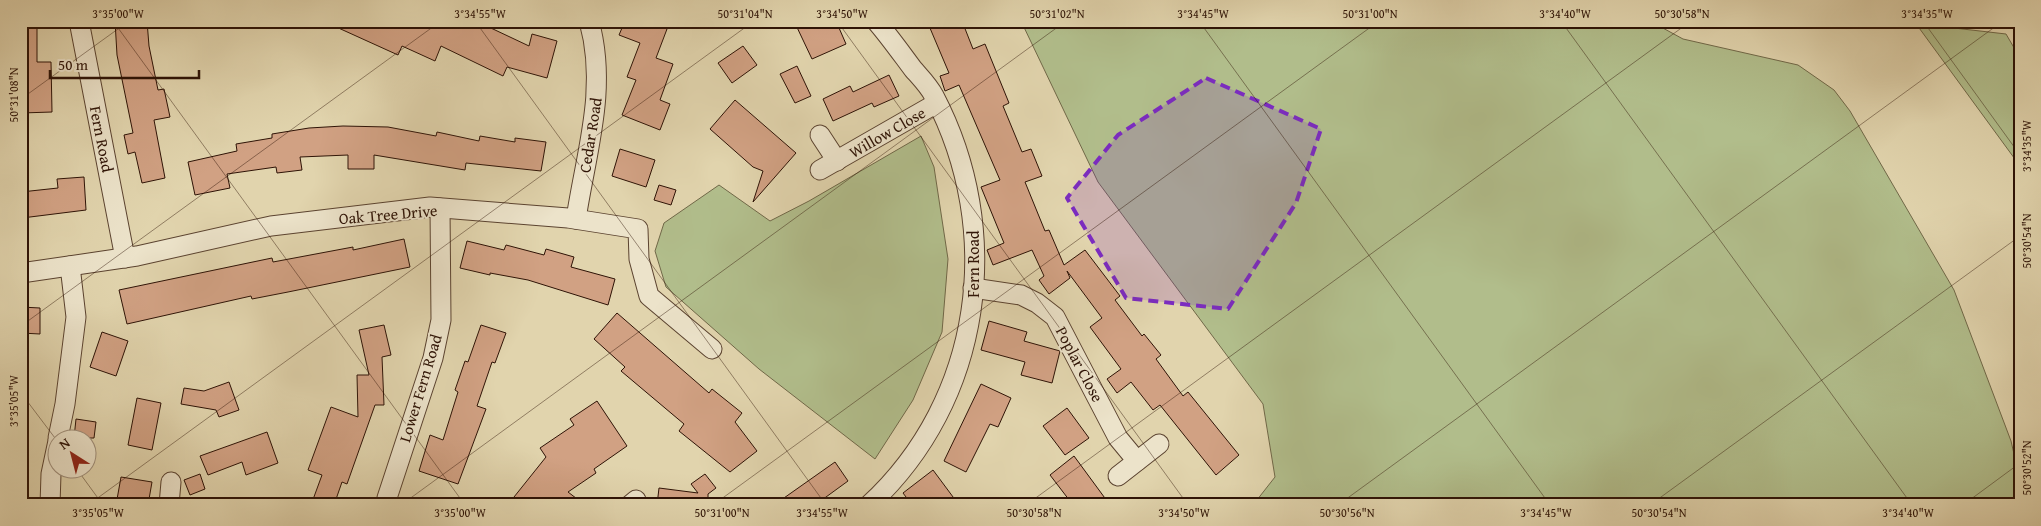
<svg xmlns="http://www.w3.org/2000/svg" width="2041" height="526" font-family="'Gentium Book Plus',serif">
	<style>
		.green { fill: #b1bd8b; stroke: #706848 }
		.building { fill: #d1a183; stroke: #2e1306 }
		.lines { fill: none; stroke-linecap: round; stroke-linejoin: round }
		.street-casing { stroke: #5b4330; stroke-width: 21 }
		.street { stroke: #ece3ca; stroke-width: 19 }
		.marked { fill: #7b2cbf; fill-opacity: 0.2; stroke: #7b2cbf; stroke-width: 4; stroke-dasharray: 10 6; stroke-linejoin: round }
		.ticks { fill: none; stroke: #2e1306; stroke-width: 1; stroke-opacity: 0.45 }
		.labels { text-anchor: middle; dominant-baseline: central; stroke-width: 4; stroke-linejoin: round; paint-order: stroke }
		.street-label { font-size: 16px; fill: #2e1306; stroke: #ece3ca }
		.neatline { fill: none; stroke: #2e1306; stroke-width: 2 }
		.ticks-label { font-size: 12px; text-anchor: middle; fill: #2e1306 }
	</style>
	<rect width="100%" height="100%" fill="#e1d4ad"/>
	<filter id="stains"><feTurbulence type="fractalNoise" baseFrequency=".004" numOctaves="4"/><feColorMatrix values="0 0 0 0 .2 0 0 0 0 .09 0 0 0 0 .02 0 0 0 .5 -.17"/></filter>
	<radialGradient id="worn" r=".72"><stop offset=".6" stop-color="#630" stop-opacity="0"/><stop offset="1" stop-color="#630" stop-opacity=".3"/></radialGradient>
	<g class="green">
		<path d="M1021,21H1650L1683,39L1798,65L1834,90L1850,111L1954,290L2011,441L2020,480V505H1253L1275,477L1263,404L1098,182Z"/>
		<path d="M1914,21H1949L1954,28L2006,34L2020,58V166Z"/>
		<path d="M921,136L934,167L948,259L942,332L913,400L875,459L759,369L666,287L655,251L664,223L719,185L770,221L809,201Z"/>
	</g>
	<g class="building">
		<path d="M21,21H37V62H51L52,112L21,113Z"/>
		<path d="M115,21H147L149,46L158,90L164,89L170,117L154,120L165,178L142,183L135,152L128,154L124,135L133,133L117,55Z"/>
		<path d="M323,21H443L457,28L460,21H476L529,46L532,34L557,41L547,78L507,67L503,76L441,46L435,61L402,46L398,55Z"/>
		<path d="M625,21H647L667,29L656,58L673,64L660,100L670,104L660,130L622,115L636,80L627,77L640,43L619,35Z"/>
		<path d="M794,21H836L846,44L812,59Z"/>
		<path d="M927,21H962L973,49L985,44L1009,103L1003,106L1022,152L1031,149L1042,176L1025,182L1045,231L1049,230L1064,265L1085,250L1120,296L1115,300L1142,336L1144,334L1161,355L1156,359L1183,396L1188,392L1239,455L1216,475L1160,405L1153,410L1131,382L1117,393L1107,379L1121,369L1090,327L1102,318L1067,271L1070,278L1049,294L1039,280L1044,276L1032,250L993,265L987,250L1004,243L981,187L1000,180L959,85L945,91L940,76L949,73Z"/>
		<path d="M743,46L757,65L732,83L718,63Z"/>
		<path d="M797,66L811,96L795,103L780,74Z"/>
		<path d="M889,75L899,96L874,107L872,103L833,121L823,99L850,86L853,92Z"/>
		<path d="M735,100L796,153L753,202L763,171L753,167L710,129Z"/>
		<path d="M343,126L388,127L436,136L437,132L479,141L480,136L515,142V138L546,142L541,171L466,163L465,170L374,155V169H348V155L300,157L302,170L277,173L276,167L227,174L230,188L195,195L188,162L237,151L236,144L272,138V134L309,128Z"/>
		<path d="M620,149L655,160L646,187L612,176Z"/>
		<path d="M84,177L86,210L22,218L21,192L58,188L57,179Z"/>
		<path d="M659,185L676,190L671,205L654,200Z"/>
		<path d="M404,239L410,267L288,292L252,299L251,296L127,324L119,290L272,258L273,262L353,247V250Z"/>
		<path d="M467,241L504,250L506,245L544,255L546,249L574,257L571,267L615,279L608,305L528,280L490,273V275L460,268Z"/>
		<path d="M21,307L40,308V334L21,333Z"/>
		<path d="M617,313L709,393L712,389L742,413L735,422L757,451L730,472L679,431L684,424L621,371L625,367L594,339Z"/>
		<path d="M989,321L1027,332L1024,341L1060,351L1052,383L1021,375L1025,362L981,350Z"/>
		<path d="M384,325L391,355L382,357L384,405H375L347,484L342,482L334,505H311L322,475L308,470L331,407L358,417L357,375H369L359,330Z"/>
		<path d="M481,325L506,333L495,363L492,362L477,406L486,409L458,484L419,471L430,435L443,440L458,392L455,390L465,361L468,362Z"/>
		<path d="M102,332L128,341L116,376L90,367Z"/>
		<path d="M229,382L239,410L219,417L216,410L181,404L184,388L204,391Z"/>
		<path d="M981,384L1011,398L998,427L990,424L966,472L944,461Z"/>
		<path d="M137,398L161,403L152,450L128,445Z"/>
		<path d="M597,401L627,446L594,469L596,473L568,492L585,505H524L514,497L546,457L540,448L574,425L570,419Z"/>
		<path d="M1067,408L1089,438L1065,455L1043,426Z"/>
		<path d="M76,419L96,422L94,438H74Z"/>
		<path d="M267,432L278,463L246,475L242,462L208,475L200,456Z"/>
		<path d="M1074,456L1110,505H1073L1050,475Z"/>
		<path d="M835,462L848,481L815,505H774Z"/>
		<path d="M933,470L959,505H912L903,493Z"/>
		<path d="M200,474L205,489L190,495L184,480Z"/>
		<path d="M705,474L716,488L708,494V505H657L659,488L698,493L691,484Z"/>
		<path d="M121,477L152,482L148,505H116Z"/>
	</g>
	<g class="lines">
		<g class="street-casing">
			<g id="street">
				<path d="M79,21L125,258"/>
				<path d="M820,135L837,161"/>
				<path d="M820,170L937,103"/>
				<path d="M576,219C586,152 608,89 589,21"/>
				<path d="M21,273L137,256L271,226L430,207L568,218L638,229L639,259L649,296L712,349"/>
				<path d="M973,288L1021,295L1037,303L1055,317L1118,438L1137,461"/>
				<path d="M58,438L65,404L76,317L70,266"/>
				<path d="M1118,476L1159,444"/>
				<path d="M50,505L51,474L58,441"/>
				<path d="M169,505L171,482"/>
				<path d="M387,505V498L433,358L441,320L440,208"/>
				<path d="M630,505L636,500"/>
				<path d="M869,505C983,400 1005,231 934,96C929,86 920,77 913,69C901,53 889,36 876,21"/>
			</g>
		</g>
		<use href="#street" class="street"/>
	</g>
	<path class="marked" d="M1206,78L1321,129L1296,203L1228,309L1126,298L1067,198L1118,135Z"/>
	<path class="ticks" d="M113,21L465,505M475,21L826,505M837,21L1188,505M1199,21L1550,505M1561,21L1912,505M1923,21L2020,155M21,99L129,21M21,326L441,21M21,393L58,442M76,468L103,505M88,505L754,21M401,505L1066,21M713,505L1379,21M1026,505L1691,21M1338,505L2003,21M1650,505L2020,236M1963,505L2020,463"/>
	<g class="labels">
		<g class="street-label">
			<text transform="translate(887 132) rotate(-30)">Willow Close</text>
			<text transform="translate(590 135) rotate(-81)">Cedar Road</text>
			<text transform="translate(102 139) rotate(79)">Fern Road</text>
			<text transform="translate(388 214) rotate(-5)">Oak Tree Drive</text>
			<text transform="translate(973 264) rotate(-90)">Fern Road</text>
			<text transform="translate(1080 364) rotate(62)">Poplar Close</text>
			<text transform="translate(420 388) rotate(-73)">Lower Fern Road</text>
		</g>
	</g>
	<rect width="2041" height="526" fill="none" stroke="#e1d4ad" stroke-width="55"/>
	<g transform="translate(72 454) rotate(324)"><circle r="24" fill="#ece3ca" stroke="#a0907c"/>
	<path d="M0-4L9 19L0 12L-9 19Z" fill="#8f2418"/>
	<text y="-8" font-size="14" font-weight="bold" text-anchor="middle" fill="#2e1306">N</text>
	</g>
	<path d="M50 70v8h149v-8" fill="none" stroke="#2e1306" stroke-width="2.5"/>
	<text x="58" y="70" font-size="15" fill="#2e1306" stroke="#ece3ca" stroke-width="4" paint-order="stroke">50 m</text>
	<rect x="28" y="28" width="1986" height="470" class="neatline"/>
	<g class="ticks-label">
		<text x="118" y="18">3°35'00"W</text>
		<text x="480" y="18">3°34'55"W</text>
		<text x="745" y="18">50°31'04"N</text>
		<text x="842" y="18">3°34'50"W</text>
		<text x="1057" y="18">50°31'02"N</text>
		<text x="1203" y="18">3°34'45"W</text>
		<text x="1370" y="18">50°31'00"N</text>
		<text x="1565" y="18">3°34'40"W</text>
		<text x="1682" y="18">50°30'58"N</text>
		<text x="1927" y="18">3°34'35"W</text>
		<text transform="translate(14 95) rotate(-90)" y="4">50°31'08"N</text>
		<text transform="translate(2027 146) rotate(-90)" y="4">3°34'35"W</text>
		<text transform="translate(2027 241) rotate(-90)" y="4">50°30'54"N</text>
		<text transform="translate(14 401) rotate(-90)" y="4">3°35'05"W</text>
		<text transform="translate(2027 468) rotate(-90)" y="4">50°30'52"N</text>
		<text x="98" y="517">3°35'05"W</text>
		<text x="460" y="517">3°35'00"W</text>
		<text x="722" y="517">50°31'00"N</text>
		<text x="822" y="517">3°34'55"W</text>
		<text x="1034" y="517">50°30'58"N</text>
		<text x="1184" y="517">3°34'50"W</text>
		<text x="1347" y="517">50°30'56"N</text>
		<text x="1546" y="517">3°34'45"W</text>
		<text x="1659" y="517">50°30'54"N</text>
		<text x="1908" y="517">3°34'40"W</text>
	</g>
	<rect width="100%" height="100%" filter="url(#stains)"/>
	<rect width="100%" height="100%" fill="url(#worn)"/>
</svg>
